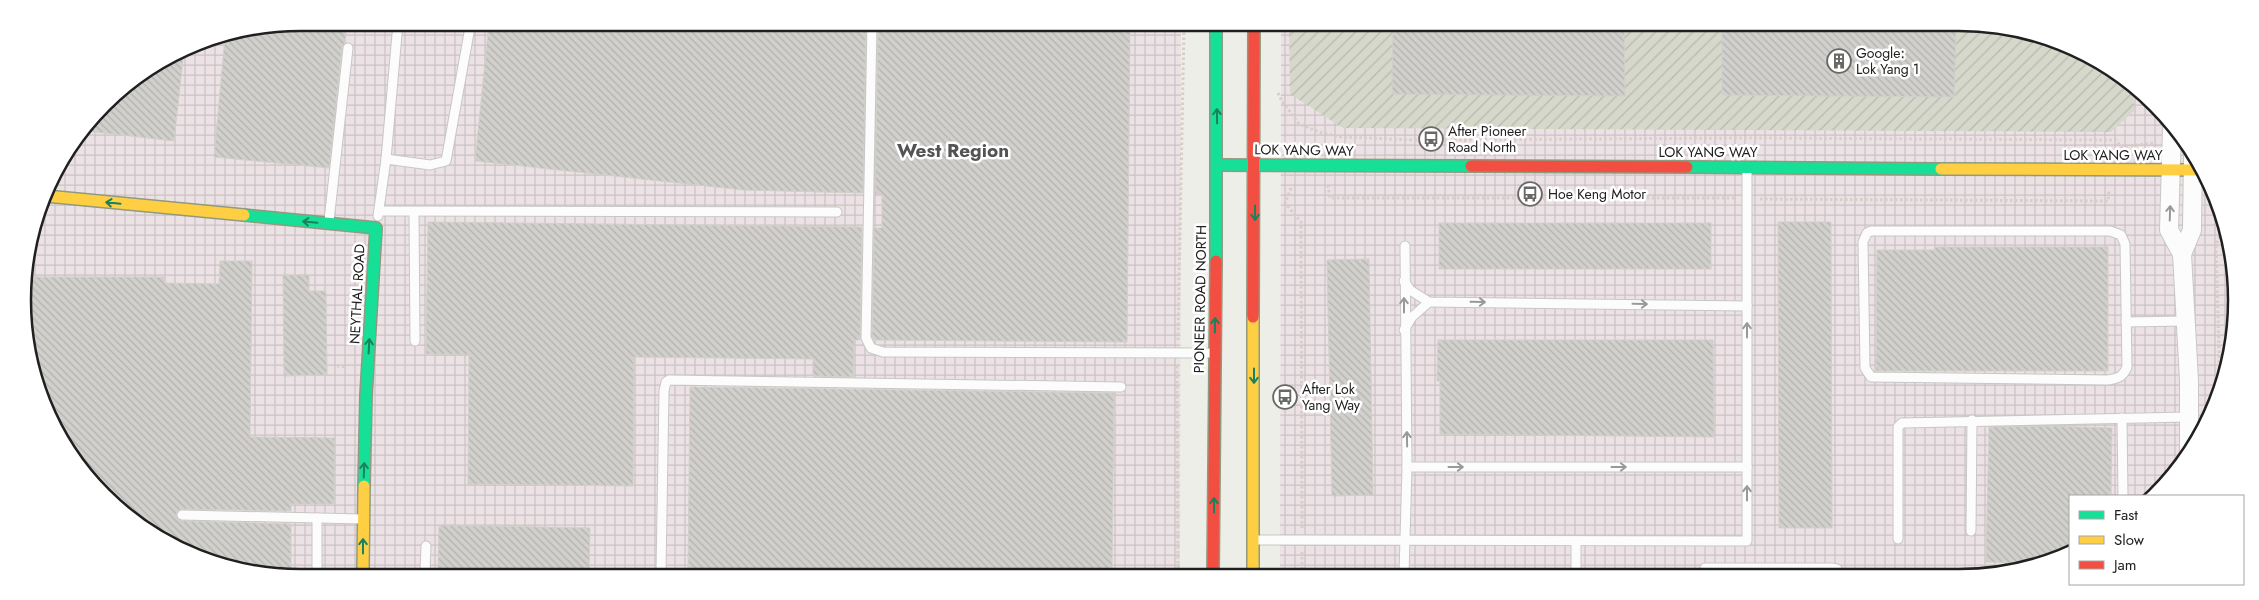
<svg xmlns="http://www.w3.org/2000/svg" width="2259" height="600" font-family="Jost,sans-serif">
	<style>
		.industrial { fill: url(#industrial-grid) }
		.construction { fill: url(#construction-furrows) }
		.building { fill: url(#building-back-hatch); stroke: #d1d0ca }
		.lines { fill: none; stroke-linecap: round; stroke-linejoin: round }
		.lane-casing { stroke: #c7c7c5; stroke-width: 11 }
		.street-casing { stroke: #c7c7c5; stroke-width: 20 }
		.fast-casing { stroke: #919a7f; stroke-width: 14 }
		.slow-casing { stroke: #919a7f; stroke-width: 14 }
		.jam-casing { stroke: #919a7f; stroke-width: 14 }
		.path { stroke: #d8cdc7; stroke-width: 3; stroke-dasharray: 2.5 2.5; stroke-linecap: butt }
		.lane { stroke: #fcfcfc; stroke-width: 9 }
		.street { stroke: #fcfcfc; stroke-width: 18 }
		.fast { stroke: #16e098; stroke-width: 11 }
		.slow { stroke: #ffcf43; stroke-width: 11 }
		.jam { stroke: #f24e42; stroke-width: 11 }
		.oneway { stroke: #1b805c }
		.oneway2 { stroke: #999 }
		.labels { text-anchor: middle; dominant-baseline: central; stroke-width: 5; stroke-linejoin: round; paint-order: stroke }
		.poi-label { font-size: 14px; fill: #202020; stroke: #fff; text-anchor: start }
		.street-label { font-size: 14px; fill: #202020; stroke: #fff }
		.district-label { font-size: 19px; font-weight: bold; fill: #535353; stroke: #fff }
		.rim { fill: none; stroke: #202020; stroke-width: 2.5 }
	</style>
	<defs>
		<pattern id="industrial-grid" width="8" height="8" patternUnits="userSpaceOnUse" patternTransform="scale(1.25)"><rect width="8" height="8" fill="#ece2e5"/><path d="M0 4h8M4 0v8" fill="none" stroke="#cac2c4"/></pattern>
		<pattern id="construction-furrows" width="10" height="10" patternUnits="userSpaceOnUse" patternTransform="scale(1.25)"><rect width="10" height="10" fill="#d5d8ca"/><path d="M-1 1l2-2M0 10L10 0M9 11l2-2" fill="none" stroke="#b7b9ad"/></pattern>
		<pattern id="building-back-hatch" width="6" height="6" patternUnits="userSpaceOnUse" patternTransform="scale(1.25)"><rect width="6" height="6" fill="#d1d0cc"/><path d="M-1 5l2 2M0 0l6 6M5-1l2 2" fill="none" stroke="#b3b2af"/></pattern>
	</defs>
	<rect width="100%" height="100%" fill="#eeeee9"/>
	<g class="industrial">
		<path d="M300,23L1181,25L1180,574L246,572L146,531L80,469L32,372L23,282L51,177L117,92L194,44Z"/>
		<path d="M1281,26L2013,28L2113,69L2190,146L2231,246V354L2208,423L2155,496H2070V552L1995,575L1280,574Z"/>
	</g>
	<path class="construction" d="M1289,26L2013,28L2113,69L2133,90L2134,111L2111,132L1343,128L1290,94Z"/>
	<g class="building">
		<path d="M300,22L347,23L345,42L342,47L329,168L214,157L225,37Z"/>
		<path d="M489,23L866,24L863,193L743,190L475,161Z"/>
		<path d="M878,24L1130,25L1127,342L874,340L872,337L874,228H882V194H875Z"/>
		<path d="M1393,26L1624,27L1625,96L1392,94Z"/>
		<path d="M1722,27L1956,28L1954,97L1722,95Z"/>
		<path d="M184,50L174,141L86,131L117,92Z"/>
		<path d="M428,222L862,227L860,340H854L853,377L813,376V359L634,357L633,486L468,484L469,355L426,354Z"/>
		<path d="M1778,222H1831L1832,528H1779Z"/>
		<rect x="1439" y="223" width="272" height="46"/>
		<path d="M1935,247H2108V371H1876L1877,250H1935Z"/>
		<path d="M1369,259L1373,495L1332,496L1327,260Z"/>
		<path d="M220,261H252L250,437L335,438L334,504H291V511L182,509L177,511L176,515L182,521L291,524V572H246L146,531L80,469L32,372L29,342V277H164V283L219,284Z"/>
		<path d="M283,275H309V291H326L327,375L284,376Z"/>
		<path d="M1438,340H1713L1714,437L1440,434V381H1437Z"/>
		<path d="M690,387L1114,393L1112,574L688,573Z"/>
		<path d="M2042,426L2112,428L2111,496H2070V552L2036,563L1986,562L1989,427Z"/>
		<path d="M439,525L590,528L589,573H438Z"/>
	</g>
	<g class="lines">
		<g class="lane-casing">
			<g id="lane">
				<path d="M872,24L866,338L871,348L883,352L1212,353"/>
				<path d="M386,159L430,165L446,161L470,27"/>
				<path d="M379,211L837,212"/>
				<path d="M414,212L415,341"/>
				<path d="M378,216L386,159L398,23"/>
				<path d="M329,221L348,48"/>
				<path d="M1871,231H2110L2121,235L2125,244L2127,367C2123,377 2117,379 2107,380L1871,377L1865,368L1863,242L1867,233Z"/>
				<path d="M1404,281L1410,290L1429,302L1747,306"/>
				<path d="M2126,322L2186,321"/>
				<path d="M1404,330L1412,317L1429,302"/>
				<path d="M2122,418L2123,496"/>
				<path d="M1407,467H1747"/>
				<path d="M182,515L362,519"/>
				<path d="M1971,531L1972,420"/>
				<path d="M1898,539V427L1902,423L2189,417"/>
				<path d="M1255,540L1747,541V170"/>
				<path d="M1705,568H1833L1837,569L1840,575"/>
				<path d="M317,572V518"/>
				<path d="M425,573L426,546"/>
				<path d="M661,573L664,391L666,382L669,380L1121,387"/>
				<path d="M1404,574L1407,467L1405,246"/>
				<path d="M1576,574V541"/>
			</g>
		</g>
		<g class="street-casing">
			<g id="street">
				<path d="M2172,128L2169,230L2182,254L2189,380V449"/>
				<path d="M2182,254L2192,230L2193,154"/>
			</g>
		</g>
		<g class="fast-casing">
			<g id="fast">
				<path d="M1216,25V261"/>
				<path d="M1217,165L1471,166"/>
				<path d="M1687,167L1941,169"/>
				<path d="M244,215L376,228L366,395L364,486"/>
			</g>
		</g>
		<g class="slow-casing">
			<g id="slow">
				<path d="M1941,169L2200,170"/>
				<path d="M46,196L244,215"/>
				<path d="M363,572L364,486"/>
				<path d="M1253,574V317"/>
			</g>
		</g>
		<g class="jam-casing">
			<g id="jam">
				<path d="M1471,166L1687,167"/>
				<path d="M1253,317L1254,25"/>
				<path d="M1213,574L1216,261"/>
			</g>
		</g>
		<g class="path">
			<path d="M1278,93L1282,101L1299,124L1322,133L1341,137L1417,140L1749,138L2116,140L2121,147L2154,143"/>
			<path d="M1328,185L1330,198H1734"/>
			<path d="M1291,188L1285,203L1301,222L1302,528"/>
			<path d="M1760,199L2108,201L2109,191"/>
			<path d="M1178,340L1184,25"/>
			<path d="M337,366L346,367"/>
			<path d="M1177,366L1178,574"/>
			<path d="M2220,388L2216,245L2223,227"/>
			<path d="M1302,552V574"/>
		</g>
		<use href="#lane" class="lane"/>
		<use href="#street" class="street"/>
		<use href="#fast" class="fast"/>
		<use href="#slow" class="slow"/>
		<use href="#jam" class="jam"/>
	</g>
	<defs><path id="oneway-shaft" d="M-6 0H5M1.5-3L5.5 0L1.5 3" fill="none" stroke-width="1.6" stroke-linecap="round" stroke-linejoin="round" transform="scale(1.25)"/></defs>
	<g class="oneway">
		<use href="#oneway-shaft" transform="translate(1217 116) rotate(-91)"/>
		<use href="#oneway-shaft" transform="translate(113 203) rotate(-174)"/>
		<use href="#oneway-shaft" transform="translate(1255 213) rotate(90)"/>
		<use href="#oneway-shaft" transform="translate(310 222) rotate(-175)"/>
		<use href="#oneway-shaft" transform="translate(1215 325) rotate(-89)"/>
		<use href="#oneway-shaft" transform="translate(369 346) rotate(-87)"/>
		<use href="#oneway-shaft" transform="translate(1254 376) rotate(90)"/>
		<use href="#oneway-shaft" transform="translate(364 470) rotate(-88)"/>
		<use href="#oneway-shaft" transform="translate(1214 505) rotate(-90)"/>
		<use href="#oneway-shaft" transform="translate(363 546) rotate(-90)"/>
	</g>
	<g class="oneway2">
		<use href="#oneway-shaft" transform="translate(2170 213) rotate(-88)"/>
		<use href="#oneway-shaft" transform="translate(1478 302) rotate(1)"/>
		<use href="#oneway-shaft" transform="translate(1640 304) rotate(1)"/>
		<use href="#oneway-shaft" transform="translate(1404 305) rotate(-90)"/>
		<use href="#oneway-shaft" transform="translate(1747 330) rotate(-90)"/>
		<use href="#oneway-shaft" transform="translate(1407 439) rotate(-91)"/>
		<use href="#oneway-shaft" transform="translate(1456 467)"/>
		<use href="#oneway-shaft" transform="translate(1619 467)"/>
		<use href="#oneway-shaft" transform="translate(1747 493) rotate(-90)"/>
	</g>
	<defs>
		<g id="building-ring" transform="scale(1.25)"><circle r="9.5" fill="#fff" stroke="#686866" stroke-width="1.5"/><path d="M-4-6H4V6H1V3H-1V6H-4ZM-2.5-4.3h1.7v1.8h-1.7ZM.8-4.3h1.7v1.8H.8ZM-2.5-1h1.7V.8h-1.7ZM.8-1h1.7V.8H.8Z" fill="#686866"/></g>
		<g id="bus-ring" transform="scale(1.25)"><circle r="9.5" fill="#fff" stroke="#686866" stroke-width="1.5"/><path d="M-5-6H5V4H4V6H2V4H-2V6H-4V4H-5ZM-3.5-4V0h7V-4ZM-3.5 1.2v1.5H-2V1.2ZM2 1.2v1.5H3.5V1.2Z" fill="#686866"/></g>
	</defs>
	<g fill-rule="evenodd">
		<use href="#building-ring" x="1839" y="61"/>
		<use href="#bus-ring" x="1431" y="139"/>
		<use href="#bus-ring" x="1530" y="194"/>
		<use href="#bus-ring" x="1285" y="397"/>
	</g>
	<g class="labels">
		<g class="poi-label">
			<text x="1856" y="53">Google:<tspan x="1856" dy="16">Lok Yang 1</tspan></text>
			<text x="1448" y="131">After Pioneer<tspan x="1448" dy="16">Road North</tspan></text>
			<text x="1548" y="194">Hoe Keng Motor</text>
			<text x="1302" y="389">After Lok<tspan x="1302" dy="16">Yang Way</tspan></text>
		</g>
		<g class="street-label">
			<text transform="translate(1304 150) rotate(1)">LOK YANG WAY</text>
			<text x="1708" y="152">LOK YANG WAY</text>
			<text x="2113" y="155">LOK YANG WAY</text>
			<text transform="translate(357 294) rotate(-87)">NEYTHAL ROAD</text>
			<text transform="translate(1200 299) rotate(-89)">PIONEER ROAD NORTH</text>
		</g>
		<g class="district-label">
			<text x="953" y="150">West Region</text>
		</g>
	</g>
	<path d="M0 0H2259V600H0ZM300 31H1959A269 269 0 0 1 2228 300V300A269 269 0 0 1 1959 569H300A269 269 0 0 1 31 300V300A269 269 0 0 1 300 31Z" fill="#fff" fill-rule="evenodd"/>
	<path class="rim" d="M300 31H1959A269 269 0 0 1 2228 300V300A269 269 0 0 1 1959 569H300A269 269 0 0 1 31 300V300A269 269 0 0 1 300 31Z"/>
	<rect x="2069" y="495" width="175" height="90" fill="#ffffff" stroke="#a6a6a6"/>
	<rect x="2079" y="511" width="25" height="8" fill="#16e098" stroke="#a6a6a6"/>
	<text x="2114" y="520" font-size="15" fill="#202020">Fast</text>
	<rect x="2079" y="536" width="25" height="8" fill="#ffcf43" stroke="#a6a6a6"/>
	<text x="2114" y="545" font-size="15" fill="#202020">Slow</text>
	<rect x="2079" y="561" width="25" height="8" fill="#f24e42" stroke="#a6a6a6"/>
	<text x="2114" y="570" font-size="15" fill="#202020">Jam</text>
</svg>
